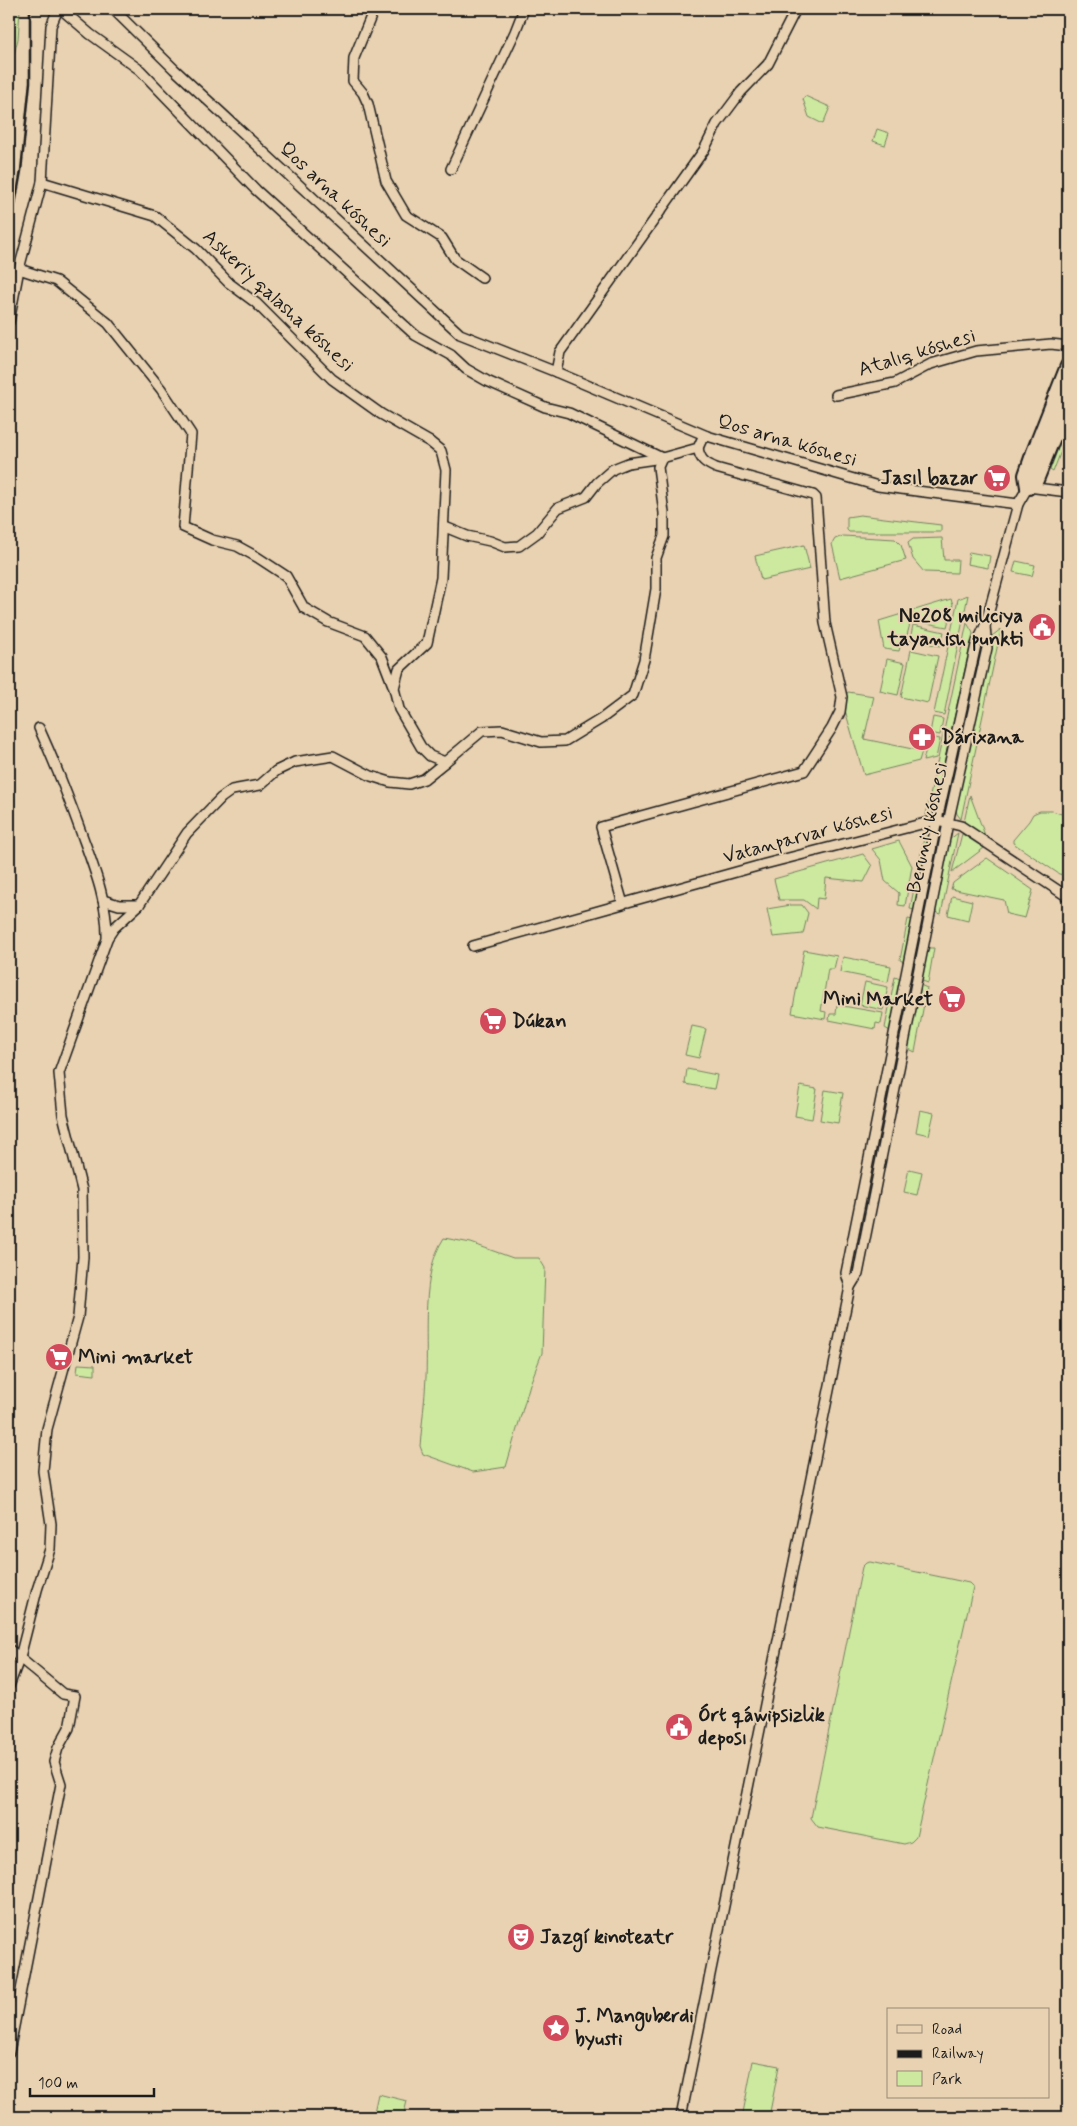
<svg xmlns="http://www.w3.org/2000/svg" width="1077" height="2126" font-family="Mynerve,sans-serif">
	<style>
		.green { fill: #cde9a0; stroke: #74825e }
		.lines { fill: none; stroke-linecap: round; stroke-linejoin: round }
		.street-casing { stroke: #1c1c1c; stroke-width: 12 }
		.secondary-casing { stroke: #1c1c1c; stroke-width: 18 }
		.street { stroke: #e9d2b2; stroke-width: 9 }
		.secondary { stroke: #e9d2b2; stroke-width: 14 }
		.rail { stroke: #1c1c1c; stroke-width: 2.5 }
		.labels { text-anchor: middle; dominant-baseline: central; stroke-width: 4; stroke-linejoin: round; paint-order: stroke }
		.street-label { font-size: 20px; fill: #1c1c1c; stroke: #e9d2b2 }
		.poi-label { font-size: 20px; font-weight: bold; fill: #1c1c1c; stroke: #e9d2b2; text-anchor: start }
	</style>
	<rect width="100%" height="100%" fill="#e9d2b2"/>
	<filter id="ink" filterUnits="userSpaceOnUse"><feTurbulence type="fractalNoise" baseFrequency=".02" numOctaves="2"/><feDisplacementMap in="SourceGraphic" scale="10" xChannelSelector="R" yChannelSelector="G"/><feConvolveMatrix kernelMatrix="1 2 1 2 8 2 1 2 1" color-interpolation-filters="sRGB"/></filter>
	<g filter="url(#ink)">
		<g class="green">
			<path d="M9,9H20L18,39L9,72Z"/>
			<path d="M805,96L830,107L823,124L809,117L803,99Z"/>
			<path d="M877,129L889,133L885,145L873,141Z"/>
			<path d="M1068,427V433L1053,472L1050,470L1063,435Z"/>
			<path d="M860,515L941,525V532H849L847,530V517Z"/>
			<path d="M843,536L895,539L901,545L906,560L840,578L832,544L835,539Z"/>
			<path d="M942,538L944,560H958L957,573L924,572L913,559L908,543L913,539Z"/>
			<path d="M804,545L810,569L761,580L755,556Z"/>
			<path d="M969,552L990,556L988,568L967,564Z"/>
			<path d="M1016,561L1035,565L1032,576L1013,572Z"/>
			<path d="M968,595L944,715L934,713L958,599Z"/>
			<path d="M951,599L953,604L947,627L911,620L906,639L902,638L899,651L884,649L879,621Z"/>
			<path d="M967,623L973,633L935,804L926,815Z"/>
			<path d="M913,625L944,632L940,646L910,640Z"/>
			<path d="M1001,629L961,819L957,814L955,805L992,636Z"/>
			<path d="M911,650L938,656L928,703L901,697Z"/>
			<path d="M887,659L905,663L898,695L880,691Z"/>
			<path d="M848,692L874,696L864,739L922,751L919,761L864,775L842,700Z"/>
			<path d="M933,717L943,719L940,735L930,733Z"/>
			<path d="M929,737L940,739L936,758L923,761Z"/>
			<path d="M970,795L986,838L964,822Z"/>
			<path d="M1040,811H1052L1068,816V868L1064,875L1059,874L1013,843V840L1029,821L1033,814Z"/>
			<path d="M925,833L929,840L915,910L910,909Z"/>
			<path d="M958,833L941,914L935,912L949,840Z"/>
			<path d="M962,834L984,848L952,872Z"/>
			<path d="M899,841L912,866L905,906L898,905L899,893L885,881L881,860L872,849Z"/>
			<path d="M863,854L872,866L864,882L826,878L824,899L817,898L816,909L804,900H779L774,879Z"/>
			<path d="M987,858L1033,890L1025,918L1007,914L1004,900L951,889L953,883Z"/>
			<path d="M952,896L972,901L968,920L948,915Z"/>
			<path d="M791,905H802L808,913L803,934L773,937L767,909Z"/>
			<path d="M908,919L913,920L904,962L900,960Z"/>
			<path d="M927,948H934L928,983L920,980Z"/>
			<path d="M804,950L837,956L834,969H828L821,1011L826,1012L825,1019L792,1013Z"/>
			<path d="M843,957L891,966L888,982L840,972Z"/>
			<path d="M895,977L900,979L890,1031L885,1028Z"/>
			<path d="M865,982L888,987L883,1010L860,1005Z"/>
			<path d="M918,984L927,988L915,1052L907,1048Z"/>
			<path d="M837,1005L883,1013L881,1024L876,1023L875,1029L829,1020L830,1014H836Z"/>
			<path d="M692,1026L706,1029L699,1058L685,1055Z"/>
			<path d="M687,1069L717,1075L714,1089L685,1084Z"/>
			<path d="M800,1086L817,1089L812,1119L795,1116Z"/>
			<path d="M825,1090L843,1093L838,1123L820,1120Z"/>
			<path d="M920,1110L934,1113L929,1135L916,1132Z"/>
			<path d="M909,1169L922,1172L917,1195L904,1192Z"/>
			<path d="M444,1238L471,1243L513,1258H539L545,1268L542,1353L530,1384L506,1467L473,1472L423,1454L420,1446C422,1423 425,1400 426,1377C428,1335 420,1274 444,1238Z"/>
			<path d="M78,1364L95,1365V1375L77,1373Z"/>
			<path d="M870,1562L969,1583L973,1587L916,1837L911,1842L904,1844L818,1827L811,1818L862,1567L866,1563Z"/>
			<path d="M753,2061L779,2066L769,2117L743,2113Z"/>
			<path d="M378,2094L407,2101L403,2117H373Z"/>
		</g>
		<g class="lines">
			<g class="street-casing">
				<g id="street">
					<path d="M61,9L90,34L140,70L256,190L415,335L451,355L466,369L487,381L545,407L569,413L662,458"/>
					<path d="M113,9L174,69L460,334L556,372L707,436L762,452L878,486L1018,504"/>
					<path d="M374,9L354,58L353,81L363,93L368,104L386,181L406,215L442,238L455,259L482,278"/>
					<path d="M451,169L515,32L524,9"/>
					<path d="M42,182L155,216L196,249L229,283L256,303L332,379L381,414L430,442L441,451L446,470L441,578L427,643L399,669L394,688L399,709L421,747L430,756L445,762L482,731L502,730L541,742L565,741L601,719L633,695L644,660L656,589V558L664,536V513L658,467L662,458"/>
					<path d="M19,269L56,281L108,323L161,389L191,434L183,527L212,540L237,546L257,557L286,576L304,608L328,622L365,636L382,657L394,688"/>
					<path d="M9,322L19,269L42,182L51,26L58,9"/>
					<path d="M556,372L560,352L704,150L717,124L741,92L768,64L796,9"/>
					<path d="M836,395L895,383L931,364L976,351L1051,344L1068,346"/>
					<path d="M445,527L467,536L490,541L505,547L519,546L537,533L558,508L586,497L597,483L613,469L628,463L662,458L698,448L702,439L707,436"/>
					<path d="M103,900L119,905H139"/>
					<path d="M628,902L765,864L937,820L961,826L1068,897"/>
					<path d="M108,937L114,928L139,905L187,833L221,798L232,790L260,785L276,771L295,762L333,756L371,776L390,782L409,784L424,779L445,762"/>
					<path d="M473,946L623,904L601,827L804,771L832,728L840,712L842,697L825,623L816,498L813,495L716,468C705,463 700,460 698,448"/>
					<path d="M850,1287L846,1273L937,820L976,645L985,626L1018,504L1028,487L1068,492"/>
					<path d="M9,1649L63,1694L75,1696L69,1728L58,1748L54,1762L61,1784L9,2052"/>
					<path d="M9,1686L20,1657L37,1590L50,1549L51,1524L43,1471L47,1429L78,1317L83,1257L82,1190L63,1115L59,1073L107,939C108,903 94,868 82,835C69,799 55,763 39,728"/>
					<path d="M681,2117L850,1287L858,1274L948,823L987,648L985,626"/>
				</g>
			</g>
			<g class="secondary-casing">
				<g id="secondary">
					<path d="M1028,487L1026,475L1034,452L1068,366"/>
					<path d="M1028,487L1036,480L1068,400"/>
				</g>
			</g>
			<use href="#street" class="street"/>
			<use href="#secondary" class="secondary"/>
			<path class="rail" d="M9,238L21,171L30,82V9"/>
		</g>
	</g>
	<defs>
		<g id="supermarket-disc" transform="scale(1.4375)"><circle r="9.5" fill="#d1495b" stroke="#e9d2b2"/><path d="M-6-5.5h2.5l.6 2H6L4.5 2H-2.5L-4.4-4H-6ZM-1.5 3.2a1.3 1.3 0 1 0 .1 0ZM3 3.2a1.3 1.3 0 1 0 .1 0Z" fill="#fff"/></g>
		<g id="civic-disc" transform="scale(1.4375)"><circle r="9.5" fill="#d1495b" stroke="#e9d2b2"/><path d="M-.6-6.5H3V-4.5H.6V-3L4-1V1h2V6H-6V1h2V-1L-.6-3ZM-1.2 2.5V6h2.4V2.5Z" fill="#fff"/></g>
		<g id="pharmacy-disc" transform="scale(1.4375)"><circle r="9.5" fill="#d1495b" stroke="#e9d2b2"/><path d="M-2-6h4v4h4v4h-4v4h-4v-4h-4v-4h4Z" fill="#fff"/></g>
		<g id="theatre-disc" transform="scale(1.4375)"><circle r="9.5" fill="#d1495b" stroke="#e9d2b2"/><path d="M-5-5.5Q0-4 5-5.5V0Q5 5 0 6Q-5 5-5 0ZM-3.3-2.5H-1v1.5H-3.3ZM1-2.5H3.3v1.5H1ZM-2.8 1Q0 5.5 2.8 1Z" fill="#fff"/></g>
		<g id="sight-disc" transform="scale(1.4375)"><circle r="9.5" fill="#d1495b" stroke="#e9d2b2"/><path d="M0-6L1.8-2.2L6-1.7L2.9 1.2L3.7 5.4L0 3.3L-3.7 5.4L-2.9 1.2L-6-1.7L-1.8-2.2Z" fill="#fff"/></g>
	</defs>
	<g fill-rule="evenodd">
		<use href="#supermarket-disc" x="997" y="478"/>
		<use href="#civic-disc" x="1042" y="627"/>
		<use href="#pharmacy-disc" x="922" y="737"/>
		<use href="#supermarket-disc" x="952" y="999"/>
		<use href="#supermarket-disc" x="493" y="1021"/>
		<use href="#supermarket-disc" x="59" y="1357"/>
		<use href="#civic-disc" x="679" y="1727"/>
		<use href="#theatre-disc" x="521" y="1937"/>
		<use href="#sight-disc" x="556" y="2028"/>
	</g>
	<g class="labels">
		<g class="street-label">
			<text transform="translate(335 195) rotate(43)">Qos arna kóshesi</text>
			<text transform="translate(278 301) rotate(43)">Askeriy qalasha kóshesi</text>
			<text transform="translate(917 353) rotate(-17)">Atalıq kóshesi</text>
			<text transform="translate(787 441) rotate(16)">Qos arna kóshesi</text>
			<text transform="translate(928 828) rotate(-78)">Beruniy kóshesi</text>
			<text transform="translate(808 835) rotate(-15)">Vatanparvar kóshesi</text>
		</g>
		<g class="poi-label">
			<text x="978" y="478" text-anchor="end">Jasıl bazar</text>
			<text x="1023" y="616" text-anchor="end">№208 miliciya<tspan x="1023" dy="23">tayanish punkti</tspan></text>
			<text x="941" y="737">Dárixana</text>
			<text x="933" y="999" text-anchor="end">Mini Market</text>
			<text x="512" y="1021">Dúkan</text>
			<text x="78" y="1357">Mini market</text>
			<text x="698" y="1715">Órt qáwipsizlik<tspan x="698" dy="23">deposı</tspan></text>
			<text x="540" y="1937">Jazǵı kinoteatr</text>
			<text x="575" y="2016">J. Manguberdi<tspan x="575" dy="23">byusti</tspan></text>
		</g>
	</g>
	<rect width="1077" height="2126" fill="none" stroke="#e9d2b2" stroke-width="30"/>
	<rect x="15" y="15" width="1047" height="2096" fill="none" stroke="#1c1c1c" stroke-width="2" filter="url(#ink)"/>
	<rect x="887" y="2008" width="162" height="90" fill="#e9d2b2" stroke="#978976"/>
	<rect x="897" y="2025" width="25" height="8" fill="#e9d2b2" stroke="#978976"/>
	<text x="932" y="2034" font-size="15" fill="#1c1c1c">Road</text>
	<rect x="897" y="2050" width="25" height="8" fill="#1c1c1c" stroke="#978976"/>
	<text x="932" y="2058" font-size="15" fill="#1c1c1c">Railway</text>
	<rect x="897" y="2071" width="25" height="15" fill="#cde9a0" stroke="#978976"/>
	<text x="932" y="2084" font-size="15" fill="#1c1c1c">Park</text>
	<path d="M30 2088v8h124v-8" fill="none" stroke="#1c1c1c" stroke-width="2.5"/>
	<text x="38" y="2088" font-size="15" fill="#1c1c1c" stroke="#e9d2b2" stroke-width="4" paint-order="stroke">100 m</text>
</svg>
